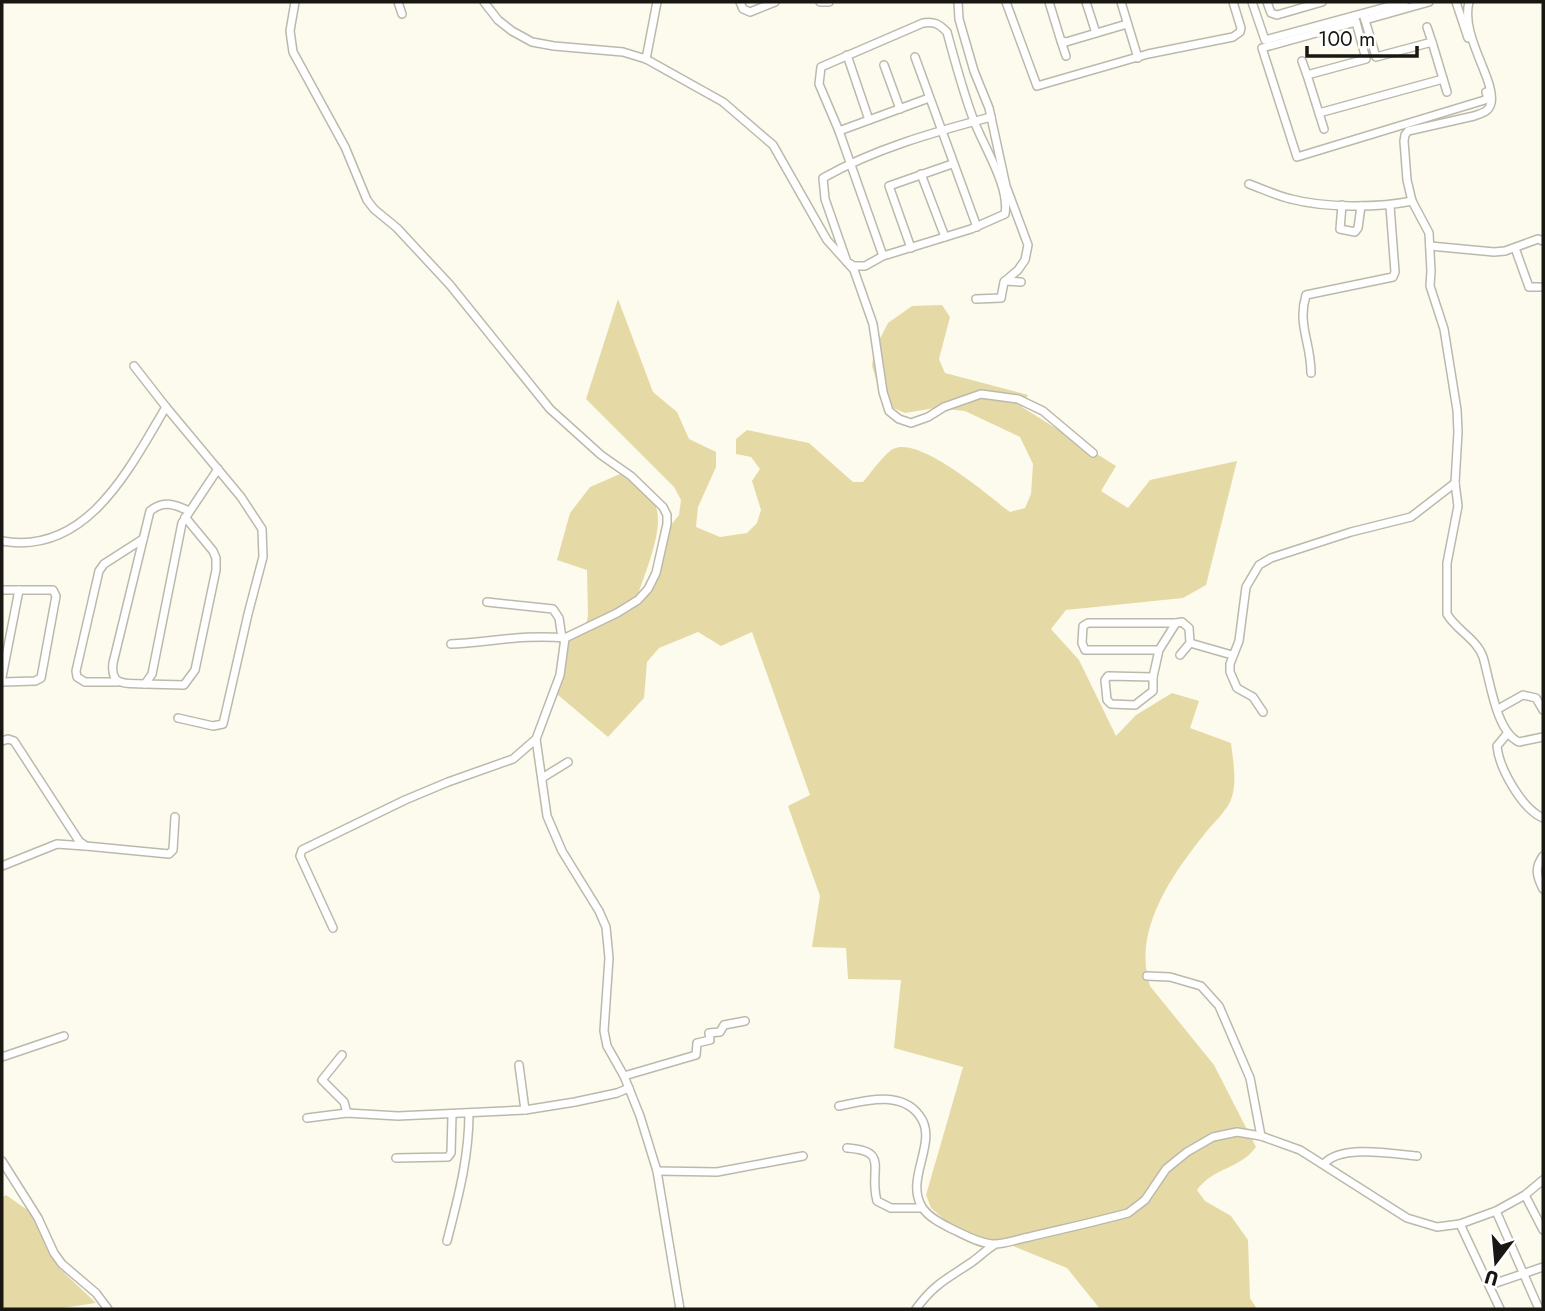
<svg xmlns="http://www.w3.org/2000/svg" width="1545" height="1311" font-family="Jost,sans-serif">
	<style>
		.green { fill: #e5daa6 }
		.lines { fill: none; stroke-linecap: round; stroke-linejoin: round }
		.minor-casing { stroke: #bcb9ac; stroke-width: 10 }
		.minor { stroke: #fff; stroke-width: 7 }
	</style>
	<rect width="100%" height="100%" fill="#fdfbed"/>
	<g class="green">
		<path d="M618,299L653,392L677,412L689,439L716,452V467L698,507L696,527L720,537L747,533L757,523L761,510L752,481L760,469L751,457L736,454V439L747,430L809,443L853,482H863C870,474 884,454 893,449C919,435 989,496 1010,512L1025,508L1031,494L1033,464L1020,437L965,411L935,408L905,413L891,407L881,395L872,366L874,350L888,323L912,306L942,305L950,317L939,359L945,373L1028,395L1022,407L1116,466L1101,491L1128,508L1150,480L1237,461L1206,585L1183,598L1066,610L1051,629L1079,660L1116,736L1136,715L1172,693L1199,701L1190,728L1231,743C1233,761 1238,785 1230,802C1224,814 1211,825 1203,836C1171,876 1132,932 1150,986L1214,1065L1256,1147C1239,1170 1215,1166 1197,1190L1205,1201L1231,1216L1248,1240L1250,1298L1257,1309H1100L1067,1268L996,1239L981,1240L954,1228L931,1208L926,1195L963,1067L894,1048L901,980L848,979L846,948L812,947L820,896L788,806L810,795L752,632L721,646L698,632L659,648L647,662L644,698L608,737L552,690L566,639L585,628L588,616L587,570L557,560L570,513L590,487L620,474C630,482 646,492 654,503C668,525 641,581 635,604L655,586L670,526L679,515L681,500L674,487L586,399Z"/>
		<path d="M6,1195L29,1211L59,1268L96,1303L56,1309H2V1198Z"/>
	</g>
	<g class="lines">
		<g class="minor-casing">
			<g id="minor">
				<path d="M295,2L290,31L293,52L345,147L367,200L374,209L397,228L450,285L550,409L601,455L631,476L663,507L667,515V524L656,573L648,589L638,600L617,613L565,638L560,675L536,739L547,816L562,851L599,911L606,927L609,958L604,1031L607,1046L624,1076L640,1116L657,1171L680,1309"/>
				<path d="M398,2L402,14"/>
				<path d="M484,2L498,20L512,31L532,42L554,46L623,52L646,59L723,102L773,145L827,240L854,270L873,324L883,392L889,411L899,419L911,423L928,417L944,407L981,394L1018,399L1043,411L1093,453"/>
				<path d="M740,2L743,9L750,12L775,2"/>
				<path d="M820,2H829"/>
				<path d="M958,2L959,19L974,71L989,108L1006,186L1028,245L1025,260L1018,270L1004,282L1001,298L976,299"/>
				<path d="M1006,2L1037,86L1148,54L1233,37L1240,32L1241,28L1233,2"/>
				<path d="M1049,2L1061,41L1066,42L1127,24"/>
				<path d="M1086,2L1096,33"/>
				<path d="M1121,2L1138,58"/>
				<path d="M1252,2L1265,40L1405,2"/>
				<path d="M1267,2L1271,13L1277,15L1322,2"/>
				<path d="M1456,2L1468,38"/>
				<path d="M1469,2C1460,36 1496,80 1491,103C1489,112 1482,113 1474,116L1408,131L1405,135L1404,141L1407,180L1412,201L1429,233L1431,271L1430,286L1444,329L1457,410L1458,432L1455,483L1458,506L1447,563V614C1456,630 1477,639 1483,657C1490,680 1496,732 1519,742L1543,737"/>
				<path d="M1354,16L1356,22L1262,48L1297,157L1488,99L1486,92"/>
				<path d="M1364,17L1365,20L1429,2"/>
				<path d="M1365,20L1376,57L1432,42L1447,92"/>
				<path d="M1427,27L1432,42"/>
				<path d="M1061,41L1066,56"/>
				<path d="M847,55L869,120"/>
				<path d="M915,57L977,227"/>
				<path d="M646,59L657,2"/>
				<path d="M1302,61L1307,75"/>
				<path d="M884,65L900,109"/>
				<path d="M1319,113L1443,79"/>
				<path d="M1324,129L1307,75L1366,59L1356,22"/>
				<path d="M839,131L929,98"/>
				<path d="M921,174L945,237"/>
				<path d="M1249,184C1263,189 1277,196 1291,199C1325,208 1378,208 1412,201"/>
				<path d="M1342,205L1340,229L1355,232L1358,228L1361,206"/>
				<path d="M1430,246L1494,252L1505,251L1538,239L1543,241"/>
				<path d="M911,248L889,186L952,164"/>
				<path d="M1515,248L1529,287H1540"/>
				<path d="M883,256L839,131L819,84L821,67L923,23C934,21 939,24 947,32C955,62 963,92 974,121C984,147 1010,187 1005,214L971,229L883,256L865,266H854L847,262L825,199L823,178C874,149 934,132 991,117"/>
				<path d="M1005,281L1021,282"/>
				<path d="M134,366L166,407L241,497L262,529L263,557L248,614L223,724L213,726L178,718"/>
				<path d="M1311,373C1311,342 1297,325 1306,295L1393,277L1395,272L1390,206"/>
				<path d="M189,511C174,504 163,500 150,511L113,663C110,687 126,683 145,684L152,674L182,523L218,469"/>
				<path d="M2,541C87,556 129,469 166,407"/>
				<path d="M2,590H53L56,596L41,678L35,681L2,682"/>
				<path d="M487,602L553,609L559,618L562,638"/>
				<path d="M1176,623L1182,622L1189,628L1190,643L1180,655"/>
				<path d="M1190,643L1232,655"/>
				<path d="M451,644C489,642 527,634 565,638"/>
				<path d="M1108,676L1153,677V691L1135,705L1111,704L1107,700L1105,680Z"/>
				<path d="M2,677L19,590"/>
				<path d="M1153,677L1159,650L1176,623H1088L1083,626L1082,643L1085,650H1159"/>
				<path d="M117,682H85L77,677L76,671L99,571L104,564L143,539"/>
				<path d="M145,684L184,685L195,670L216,570V558L213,551L185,517"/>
				<path d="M1498,709L1523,695L1536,698L1543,710"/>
				<path d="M1263,712L1253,697L1237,688L1230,672V664L1239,641L1246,587L1259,565L1271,558L1351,532L1411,517L1455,483"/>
				<path d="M1507,734L1497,746C1499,768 1522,809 1543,818"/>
				<path d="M2,741L8,739L14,741L79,841L86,846L169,854L173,850L175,817"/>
				<path d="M542,778L568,762"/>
				<path d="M1543,856C1534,868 1537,877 1543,889"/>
				<path d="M2,866L57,844L85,846"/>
				<path d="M333,928L300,856L302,850L405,800L448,782L513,759L536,739"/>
				<path d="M1147,976L1170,977L1201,986L1219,1006L1250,1078L1261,1136"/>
				<path d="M342,1055L322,1080L344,1102L347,1113"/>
				<path d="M2,1057L64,1036"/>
				<path d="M519,1065L525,1110"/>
				<path d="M624,1076L696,1055L697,1043L710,1040L709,1033L720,1032L724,1025L745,1021"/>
				<path d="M839,1106C864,1101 900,1090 919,1115C940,1141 904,1178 922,1207C928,1217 942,1224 952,1229C965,1235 978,1243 992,1244C1003,1245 1018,1239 1029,1237C1062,1229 1095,1222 1128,1213L1145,1200L1166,1169L1187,1152L1213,1137L1237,1132L1261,1136L1300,1150L1407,1218L1437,1227L1460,1224L1496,1211L1525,1195L1543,1180"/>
				<path d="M307,1118L347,1113L398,1116L525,1110L575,1102L617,1093L629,1088"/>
				<path d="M847,1148C891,1151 868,1169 877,1201L891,1208H922"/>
				<path d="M396,1158L448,1157L451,1153L452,1115"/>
				<path d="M2,1161L38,1218L54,1253L62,1264L96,1293L108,1309"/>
				<path d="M1324,1164C1341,1144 1393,1154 1417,1156"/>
				<path d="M657,1171L717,1172L803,1156"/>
				<path d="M1525,1195L1543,1230"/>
				<path d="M1496,1211L1539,1309"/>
				<path d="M1460,1224L1500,1309"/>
				<path d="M447,1241C458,1198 469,1158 469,1113"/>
				<path d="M1490,1285L1543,1267"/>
				<path d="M916,1309C934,1284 947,1279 972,1262C979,1257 986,1250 994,1245"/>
			</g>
		</g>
		<use href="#minor" class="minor"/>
	</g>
	<rect width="1545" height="1311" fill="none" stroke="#181712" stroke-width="7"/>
	<g transform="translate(1496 1262) rotate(196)" stroke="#ffffff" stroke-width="5" paint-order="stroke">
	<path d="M0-5L12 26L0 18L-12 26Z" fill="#181712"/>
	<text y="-10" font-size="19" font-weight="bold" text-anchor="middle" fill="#181712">U</text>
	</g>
	<path d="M1307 46v10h110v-10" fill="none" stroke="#181712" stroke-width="3.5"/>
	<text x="1318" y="46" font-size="21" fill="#181712" stroke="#ffffff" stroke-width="5" paint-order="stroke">100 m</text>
</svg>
